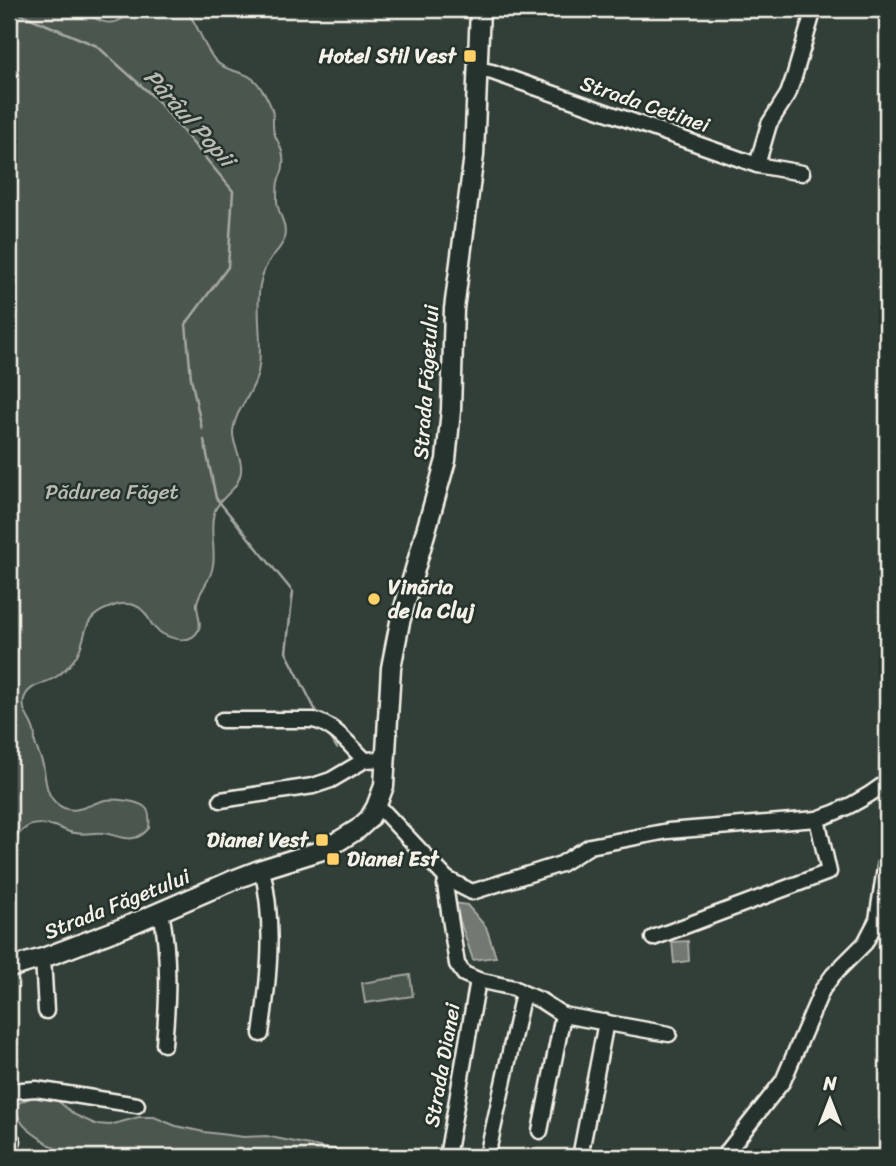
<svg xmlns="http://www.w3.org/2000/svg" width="896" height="1166" font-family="Sriracha,sans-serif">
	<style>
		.green { fill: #4c564f; stroke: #a0a49c; stroke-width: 2 }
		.water { fill: #727972; stroke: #a6a9a1; stroke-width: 2 }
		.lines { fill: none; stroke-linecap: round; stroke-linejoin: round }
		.stream { stroke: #a6a9a1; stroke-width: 2.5 }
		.minor-casing { stroke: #f4f1e8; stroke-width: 19 }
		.major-casing { stroke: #f4f1e8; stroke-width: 23 }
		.minor { stroke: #26332d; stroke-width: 14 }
		.major { stroke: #26332d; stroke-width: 18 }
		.poi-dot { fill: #ffd166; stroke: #26332d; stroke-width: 2.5 }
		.labels { text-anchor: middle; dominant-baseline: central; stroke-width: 5; stroke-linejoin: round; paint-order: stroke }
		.poi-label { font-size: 21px; font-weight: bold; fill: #f4f1e8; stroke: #26332d; text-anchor: end }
		.street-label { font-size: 21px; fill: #f4f1e8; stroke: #26332d }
		.park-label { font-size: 21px; fill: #b9bbb2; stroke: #26332d }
		.water-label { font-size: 23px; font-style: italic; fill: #babbb3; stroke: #26332d }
	</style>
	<rect width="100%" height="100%" fill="#323e38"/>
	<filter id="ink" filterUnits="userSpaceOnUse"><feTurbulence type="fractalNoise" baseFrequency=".0143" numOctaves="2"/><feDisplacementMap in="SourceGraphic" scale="14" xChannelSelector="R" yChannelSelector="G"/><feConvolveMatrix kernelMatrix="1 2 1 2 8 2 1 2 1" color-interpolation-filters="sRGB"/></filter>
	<g filter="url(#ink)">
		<g class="green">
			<path d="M9,9H85C94,20 110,28 123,18L124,9H184C199,23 201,43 214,59C226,74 247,69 258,84C263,91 270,101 272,110C274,117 272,125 274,133C279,145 285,152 283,166C283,172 279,177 278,182C277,188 277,195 277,200C277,214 288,222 284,239C282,247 276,252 271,258C265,266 262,276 260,285C255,314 264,344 258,372C254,394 235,409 233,431C232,447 245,460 240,476C236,492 218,498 214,513C209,531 216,548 213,565C211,582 199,590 197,603C196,612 203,623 198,631C190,646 167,638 157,630C150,625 149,616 143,611C140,607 133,604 128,604C122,603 116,605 111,607C76,619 91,639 73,661C68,667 62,673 56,677C45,684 28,685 24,699C21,712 31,719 34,731C35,735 35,739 35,743C37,751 41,757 43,765C46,778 45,793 56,803C73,818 88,804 105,800C112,799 121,800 128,801C147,804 151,809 149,828C134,846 122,836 103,833C94,832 85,835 75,833C68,833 62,828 54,826C30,820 21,828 9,847Z"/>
			<path d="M410,975L413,996L365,1003L362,983Z"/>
			<path d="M36,1096L51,1097L58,1101L75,1115L95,1124L110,1125L139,1117H154L176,1126L204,1132L244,1137L266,1136L324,1148L346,1151L371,1157H65C60,1152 54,1147 47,1143C33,1133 16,1125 16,1105L22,1101Z"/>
		</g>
		<g class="water">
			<path d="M454,903L467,905L486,927L496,957L473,960Z"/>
			<path d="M688,941L689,961L674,963L672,942Z"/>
		</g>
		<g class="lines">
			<g class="stream">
				<path d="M9,9L97,46L156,99L233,191L228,267L186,324L191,378L202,429"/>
				<path d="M204,440L216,498L293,592L286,652L318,715"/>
				<path d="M328,733L337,748"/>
			</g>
			<g class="minor-casing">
				<g id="minor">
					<path d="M477,69L492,72L757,165L802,173"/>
					<path d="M757,165L769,124L788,94L794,77L814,9"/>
					<path d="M222,720H313C334,724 350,746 365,760"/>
					<path d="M221,800L313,786L331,780L365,760L386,759"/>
					<path d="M376,807L385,813L447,879L472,892L561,864L590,846L668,831L817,819C843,811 866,798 887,782"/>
					<path d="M447,879L445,885L457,964L464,974L478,980L514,988L523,993L540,1000L563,1015L669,1034"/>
					<path d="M161,912C170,955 168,1001 164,1044"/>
					<path d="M653,938L829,872L817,819"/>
					<path d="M43,958L46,1011"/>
					<path d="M261,1034C269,979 275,924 262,869"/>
					<path d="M9,1091L36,1089L137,1105"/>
					<path d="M540,1131L563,1015"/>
					<path d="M9,1138L13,1141"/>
					<path d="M488,1152L523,993"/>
					<path d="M447,1157L478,980"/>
					<path d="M580,1157L606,1022"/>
					<path d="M723,1157L783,1081L822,990L833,975L865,943L877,920L887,855"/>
				</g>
			</g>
			<g class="major-casing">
				<path id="major" d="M9,968L43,958L125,927L231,881L262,869L326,849L358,829L369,819L376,807L384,786L391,668L400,622L446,460L451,410L454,309L474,155L480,9"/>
			</g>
			<use href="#minor" class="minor"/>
			<use href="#major" class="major"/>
		</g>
	</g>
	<g class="poi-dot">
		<rect x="463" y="49" width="14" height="14" rx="3.5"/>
		<circle cx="374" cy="599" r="7"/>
		<rect x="315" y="833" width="14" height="14" rx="3.5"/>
		<rect x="326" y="852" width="14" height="14" rx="3.5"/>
	</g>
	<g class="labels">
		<g class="poi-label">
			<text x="456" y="56">Hotel Stil Vest</text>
			<text x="388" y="587" text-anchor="start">Vinăria<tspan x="388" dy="24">de la Cluj</tspan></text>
			<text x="308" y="840">Dianei Vest</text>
			<text x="347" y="859" text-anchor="start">Dianei Est</text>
		</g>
		<g class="street-label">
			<text transform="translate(645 104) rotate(19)">Strada Cetinei</text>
			<text transform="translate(426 382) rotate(-86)">Strada Făgetului</text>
			<text transform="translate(117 904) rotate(-22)">Strada Făgetului</text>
			<text transform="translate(442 1065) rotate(-80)">Strada Dianei</text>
		</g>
		<g class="park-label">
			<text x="112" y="492">Pădurea Făget</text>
		</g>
		<g class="water-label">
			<text transform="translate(189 118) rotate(48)">Pârâul Popii</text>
		</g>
	</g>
	<rect width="896" height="1166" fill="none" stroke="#26332d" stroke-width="35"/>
	<rect x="18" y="18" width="861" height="1131" fill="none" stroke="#f4f1e8" stroke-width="2.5" filter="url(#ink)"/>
	<g transform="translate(830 1100)" stroke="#26332d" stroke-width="5" paint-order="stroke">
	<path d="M0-5L12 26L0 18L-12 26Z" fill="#f4f1e8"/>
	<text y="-10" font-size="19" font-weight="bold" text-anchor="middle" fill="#f4f1e8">N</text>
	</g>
</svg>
